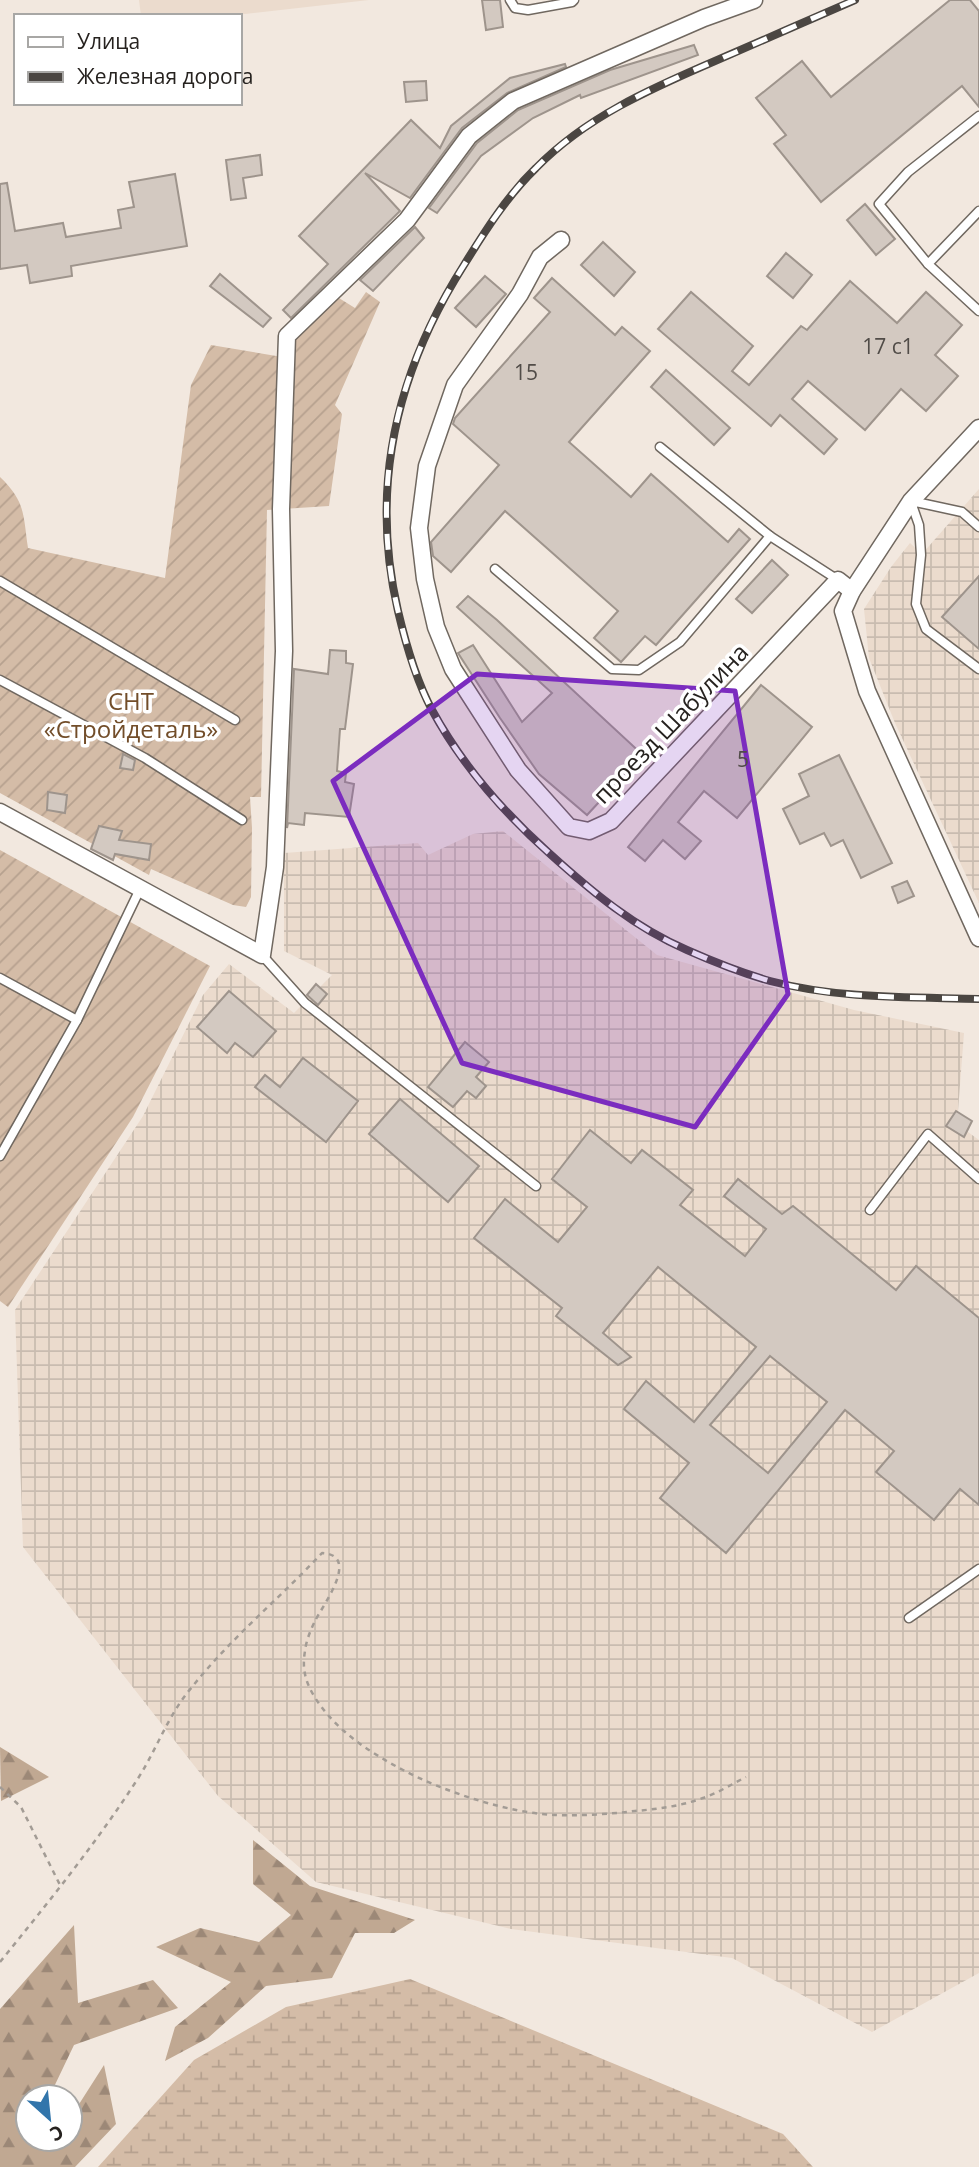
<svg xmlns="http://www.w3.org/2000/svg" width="979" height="2167" font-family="'Open Sans',sans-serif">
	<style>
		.built { fill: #ebdbcd }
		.industrial { fill: url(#industrial-grid) }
		.forest { fill: url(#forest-firs) }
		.wetland { fill: url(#wetland-marsh) }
		.garden { fill: url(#garden-furrows) }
		.building { fill: #d3c9c1; stroke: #9e948c; stroke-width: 2; fill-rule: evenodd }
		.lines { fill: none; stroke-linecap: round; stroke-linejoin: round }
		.service-casing { stroke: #706860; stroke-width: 11 }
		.minor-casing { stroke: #706860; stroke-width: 19 }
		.path { stroke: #a39c95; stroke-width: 2.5; stroke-dasharray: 5 5; stroke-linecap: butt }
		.service { stroke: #fff; stroke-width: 8 }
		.minor { stroke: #fff; stroke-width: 16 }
		.rail-casing { stroke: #4b4642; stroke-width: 8 }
		.rail { stroke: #fff; stroke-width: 5; stroke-dasharray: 16; stroke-linecap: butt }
		.marked { fill: #7b2cbf; fill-opacity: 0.2; stroke: #7b2cbf; stroke-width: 5; stroke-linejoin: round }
		.labels { text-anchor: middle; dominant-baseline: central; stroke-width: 7; stroke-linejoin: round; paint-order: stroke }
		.number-label { font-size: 21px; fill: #514c48 }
		.park-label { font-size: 24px; fill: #724d29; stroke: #fff }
		.street-label { font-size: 24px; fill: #26221f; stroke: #fff }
	</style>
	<defs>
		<pattern id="industrial-grid" width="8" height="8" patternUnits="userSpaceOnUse" patternTransform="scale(1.75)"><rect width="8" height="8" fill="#ebdbcd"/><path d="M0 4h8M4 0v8" fill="none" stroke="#c9bcb0"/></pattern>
		<pattern id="forest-firs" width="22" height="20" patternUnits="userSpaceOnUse" patternTransform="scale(1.75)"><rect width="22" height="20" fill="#c0a892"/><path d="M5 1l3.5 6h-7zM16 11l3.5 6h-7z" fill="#9c8877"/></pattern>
		<pattern id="wetland-marsh" width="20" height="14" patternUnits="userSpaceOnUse" patternTransform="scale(1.75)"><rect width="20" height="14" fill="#d4bca7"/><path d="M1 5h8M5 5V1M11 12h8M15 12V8" fill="none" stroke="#b6a18f"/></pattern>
		<pattern id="garden-furrows" width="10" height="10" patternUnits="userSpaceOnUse" patternTransform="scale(1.75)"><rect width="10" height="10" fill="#d4bca7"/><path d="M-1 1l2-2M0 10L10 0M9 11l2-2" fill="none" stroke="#b6a18f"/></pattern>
	</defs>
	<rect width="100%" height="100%" fill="#f2e8df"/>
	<path class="built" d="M139,0H369L227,16H141Z"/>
	<g class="industrial">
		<path d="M979,489V903L895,723L869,658L864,609L891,567L910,543L922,554Z"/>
		<path d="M503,831L657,955L854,1010L964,1033L957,1124L979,1140V1973L872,2032L732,1958L511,1929L316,1882L218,1796L23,1547L15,1310L143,1116L203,995L229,964L294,1013L332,975L284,951V853L418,843L428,855L473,834Z"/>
	</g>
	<g class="forest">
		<path d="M0,1747L49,1777L1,1801Z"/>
		<path d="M253,1840L310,1886L415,1920L394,1933H355L332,1978L266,1986L208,2038L165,2061L175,2027L231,1982L156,1947L200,1928L259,1942L291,1915L253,1884Z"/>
		<path d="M74,1925L78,2003L153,1980L178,2008L74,2045L52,2091L58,2097H28V2139H70V2109L74,2112L104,2065L116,2124L75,2167H0V2009Z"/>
	</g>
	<path class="wetland" d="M410,1979L783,2134L813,2167H98L194,2060L286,2007Z"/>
	<g class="garden">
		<path d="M366,292L380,302L335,405L342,414L329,506L267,510L261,797H250L252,828L251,897L246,907L233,905L151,869L149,875L0,793V477C26,502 23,515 28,548L165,578L191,385L211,345L288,358L303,325L334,295L355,308Z"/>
		<path d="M0,850L210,966L133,1117L8,1307L0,1301Z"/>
	</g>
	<g class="building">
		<path d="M482,0H500L503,27L486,30Z"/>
		<path d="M950,0H970L979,11V107L962,86L821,202L774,144L786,135L756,98L802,61L831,97Z"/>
		<path d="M694,45L698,55L581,98L580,95L533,118L481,156L437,213L429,208L477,143L518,110L610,70Z"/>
		<path d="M565,64L566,67L507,93L462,128L410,198L365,173L400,211L291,318L283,310L328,264L299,236L411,120L440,148L451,126L510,78Z"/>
		<path d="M426,81L427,100L406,102L404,82Z"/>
		<path d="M260,155L262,175L243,178L246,198L231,200L226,160Z"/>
		<path d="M175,174L187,246L71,266L72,276L30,283L27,265L0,269V184L7,183L15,231L63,223L66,237L121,228L118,210L134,207L129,182Z"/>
		<path d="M865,204L895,239L876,255L847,220Z"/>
		<path d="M415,227L424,238L373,291L360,280Z"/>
		<path d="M603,242L635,272L614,296L581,265Z"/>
		<path d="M786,253L812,275L793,298L767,276Z"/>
		<path d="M220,274L271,318L263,327L210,286Z"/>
		<path d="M485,276L506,294L476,327L455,308Z"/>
		<path d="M552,278L615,335L622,327L650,351L569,442L631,497L651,474L728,542L739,529L750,539L656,645L645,636L621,662L594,638L618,611L505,511L451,572L433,556L431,542L499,465L453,424L455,418L550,312L534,298Z"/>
		<path d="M850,281L897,323L926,292L962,325L935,355L958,376L926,411L901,389L865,430L808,381L792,399L837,439L824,454L780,415L771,426L658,329L691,292L753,346L732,371L749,385L801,326L807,330Z"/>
		<path d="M666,370L730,428L714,445L651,387Z"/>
		<path d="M772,560L788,575L752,613L736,599Z"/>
		<path d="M979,576V649L942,617Z"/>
		<path d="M468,596L497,620L645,757L628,775L626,773L587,815L539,774L500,718L458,653L473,645L522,722L552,693L457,607Z"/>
		<path d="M330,650L346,651V663L353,664L345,729H340L337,771L346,773L345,782L354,784L349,817L305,813L304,825L288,823L287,828L294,669L328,674Z"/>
		<path d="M761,685L812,727L737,818L704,791L678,822L701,841L685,859L663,840L645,861L628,847Z"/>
		<path d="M123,754L135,760L133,770L120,768Z"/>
		<path d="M839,755L892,863L861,878L843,840L831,846L824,833L800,844L783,809L809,796L799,774Z"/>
		<path d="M48,792L67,795L65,813L47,810Z"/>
		<path d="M99,826L122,831L119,840L151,844L149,860L115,854L113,860L91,849Z"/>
		<path d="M907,881L914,896L898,903L892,887Z"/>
		<path d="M316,984L327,994L318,1005L307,995Z"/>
		<path d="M229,991L276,1031L253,1057L235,1043L227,1053L197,1027Z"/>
		<path d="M465,1042L489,1062L476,1077L486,1086L476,1098L467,1091L453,1107L428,1087Z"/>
		<path d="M303,1058L358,1101L326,1142L255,1087L265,1075L280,1087Z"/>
		<path d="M400,1099L479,1166L448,1202L369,1134Z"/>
		<path d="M956,1111L972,1121L964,1137L946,1126Z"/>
		<path d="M590,1130L631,1163L642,1150L693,1190L680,1205L745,1256L766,1229L724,1196L738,1179L782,1214L793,1206L896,1290L916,1266L979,1318V1505L960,1489L934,1520L876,1472L894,1451L845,1410L726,1553L660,1498L689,1463L624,1409L646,1381L694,1422L756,1347L658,1267L603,1333L631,1357L618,1365L556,1316L562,1308L474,1238L505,1199L558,1242L587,1207L552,1179ZM770,1356L827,1402L768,1473L710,1425Z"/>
	</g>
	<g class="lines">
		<g class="service-casing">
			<g id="service">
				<path d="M510,0L515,8L528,10L572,2L574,0"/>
				<path d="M979,211L928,264L979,311"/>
				<path d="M928,264L879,204L908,172L979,116"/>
				<path d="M660,447L770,536L838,580"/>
				<path d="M911,501L962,512L979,527"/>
				<path d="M911,502L919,525L921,555L916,604L926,629L979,669"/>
				<path d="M495,569L612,669L639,670L680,642L770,536"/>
				<path d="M0,581L235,720"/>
				<path d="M0,680L145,758L242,820"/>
				<path d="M262,955L305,1003L536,1186"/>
				<path d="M0,978L77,1020L140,889"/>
				<path d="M0,1156L77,1020"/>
				<path d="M870,1210L928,1134L979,1179"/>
				<path d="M909,1618L979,1569"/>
			</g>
		</g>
		<g class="minor-casing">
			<g id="minor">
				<path d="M561,240L540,257L520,294L455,385L427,466L419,528L425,579L436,627L453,669L518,770L569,827L589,831L611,821L838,580L852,591"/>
				<path d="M979,428L911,501L852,591L843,611L867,691L979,938"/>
				<path d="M0,812L262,955L275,867L284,651L281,509L287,336L407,220L469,136L513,101L704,18L754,0"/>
			</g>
		</g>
		<g class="path">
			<path d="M0,1787L21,1807L60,1885"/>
			<path d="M0,1962C47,1904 94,1846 135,1783C156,1752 167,1716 192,1687C231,1638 280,1598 322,1553C361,1555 323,1605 315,1621C311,1629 306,1641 305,1651C302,1668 305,1681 314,1696C335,1730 369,1752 403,1770C445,1792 508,1813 555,1815C582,1816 609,1814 635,1811C658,1809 681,1806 703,1798C718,1793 732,1784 746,1777"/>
		</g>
		<use href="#service" class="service"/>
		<use href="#minor" class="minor"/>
		<g class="rail-casing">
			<path id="rail" d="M855,0C808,20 762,41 715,61C650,89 586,117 536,168C507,196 485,231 464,265C396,372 369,486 398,611C406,645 416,680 432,710C462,765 503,812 549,853C592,892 634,927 687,950C714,962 742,973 770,981C838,999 910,997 979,999"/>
		</g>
		<use href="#rail" class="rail"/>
	</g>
	<path class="marked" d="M477,674L735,691L788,994L695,1127L462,1063L333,781Z"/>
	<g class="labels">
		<g class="number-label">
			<text x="888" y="346">17 с1</text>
			<text x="526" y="372">15</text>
			<text x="743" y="759">5</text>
		</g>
		<g class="park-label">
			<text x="131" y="700">СНТ<tspan x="131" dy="28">«Стройдеталь»</tspan></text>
		</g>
		<g class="street-label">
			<text transform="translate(670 723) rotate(-46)">проезд Шабулина</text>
		</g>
	</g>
	<rect x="14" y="14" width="228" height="91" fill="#ffffff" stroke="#a8a7a5" stroke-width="2"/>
	<rect x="28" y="37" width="35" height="10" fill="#ffffff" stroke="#a8a7a5" stroke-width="2"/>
	<text x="77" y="49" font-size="21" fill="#26221f">Улица</text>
	<rect x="28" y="72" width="35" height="10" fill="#4b4642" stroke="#a8a7a5" stroke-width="2"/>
	<text x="77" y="84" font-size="21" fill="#26221f">Железная дорога</text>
	<g transform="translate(49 2118) rotate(153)"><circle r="33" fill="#ffffff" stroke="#a8a7a5" stroke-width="2"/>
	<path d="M0-5L12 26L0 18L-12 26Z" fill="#3275ab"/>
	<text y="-10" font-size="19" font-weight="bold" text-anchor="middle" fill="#26221f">С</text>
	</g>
</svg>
